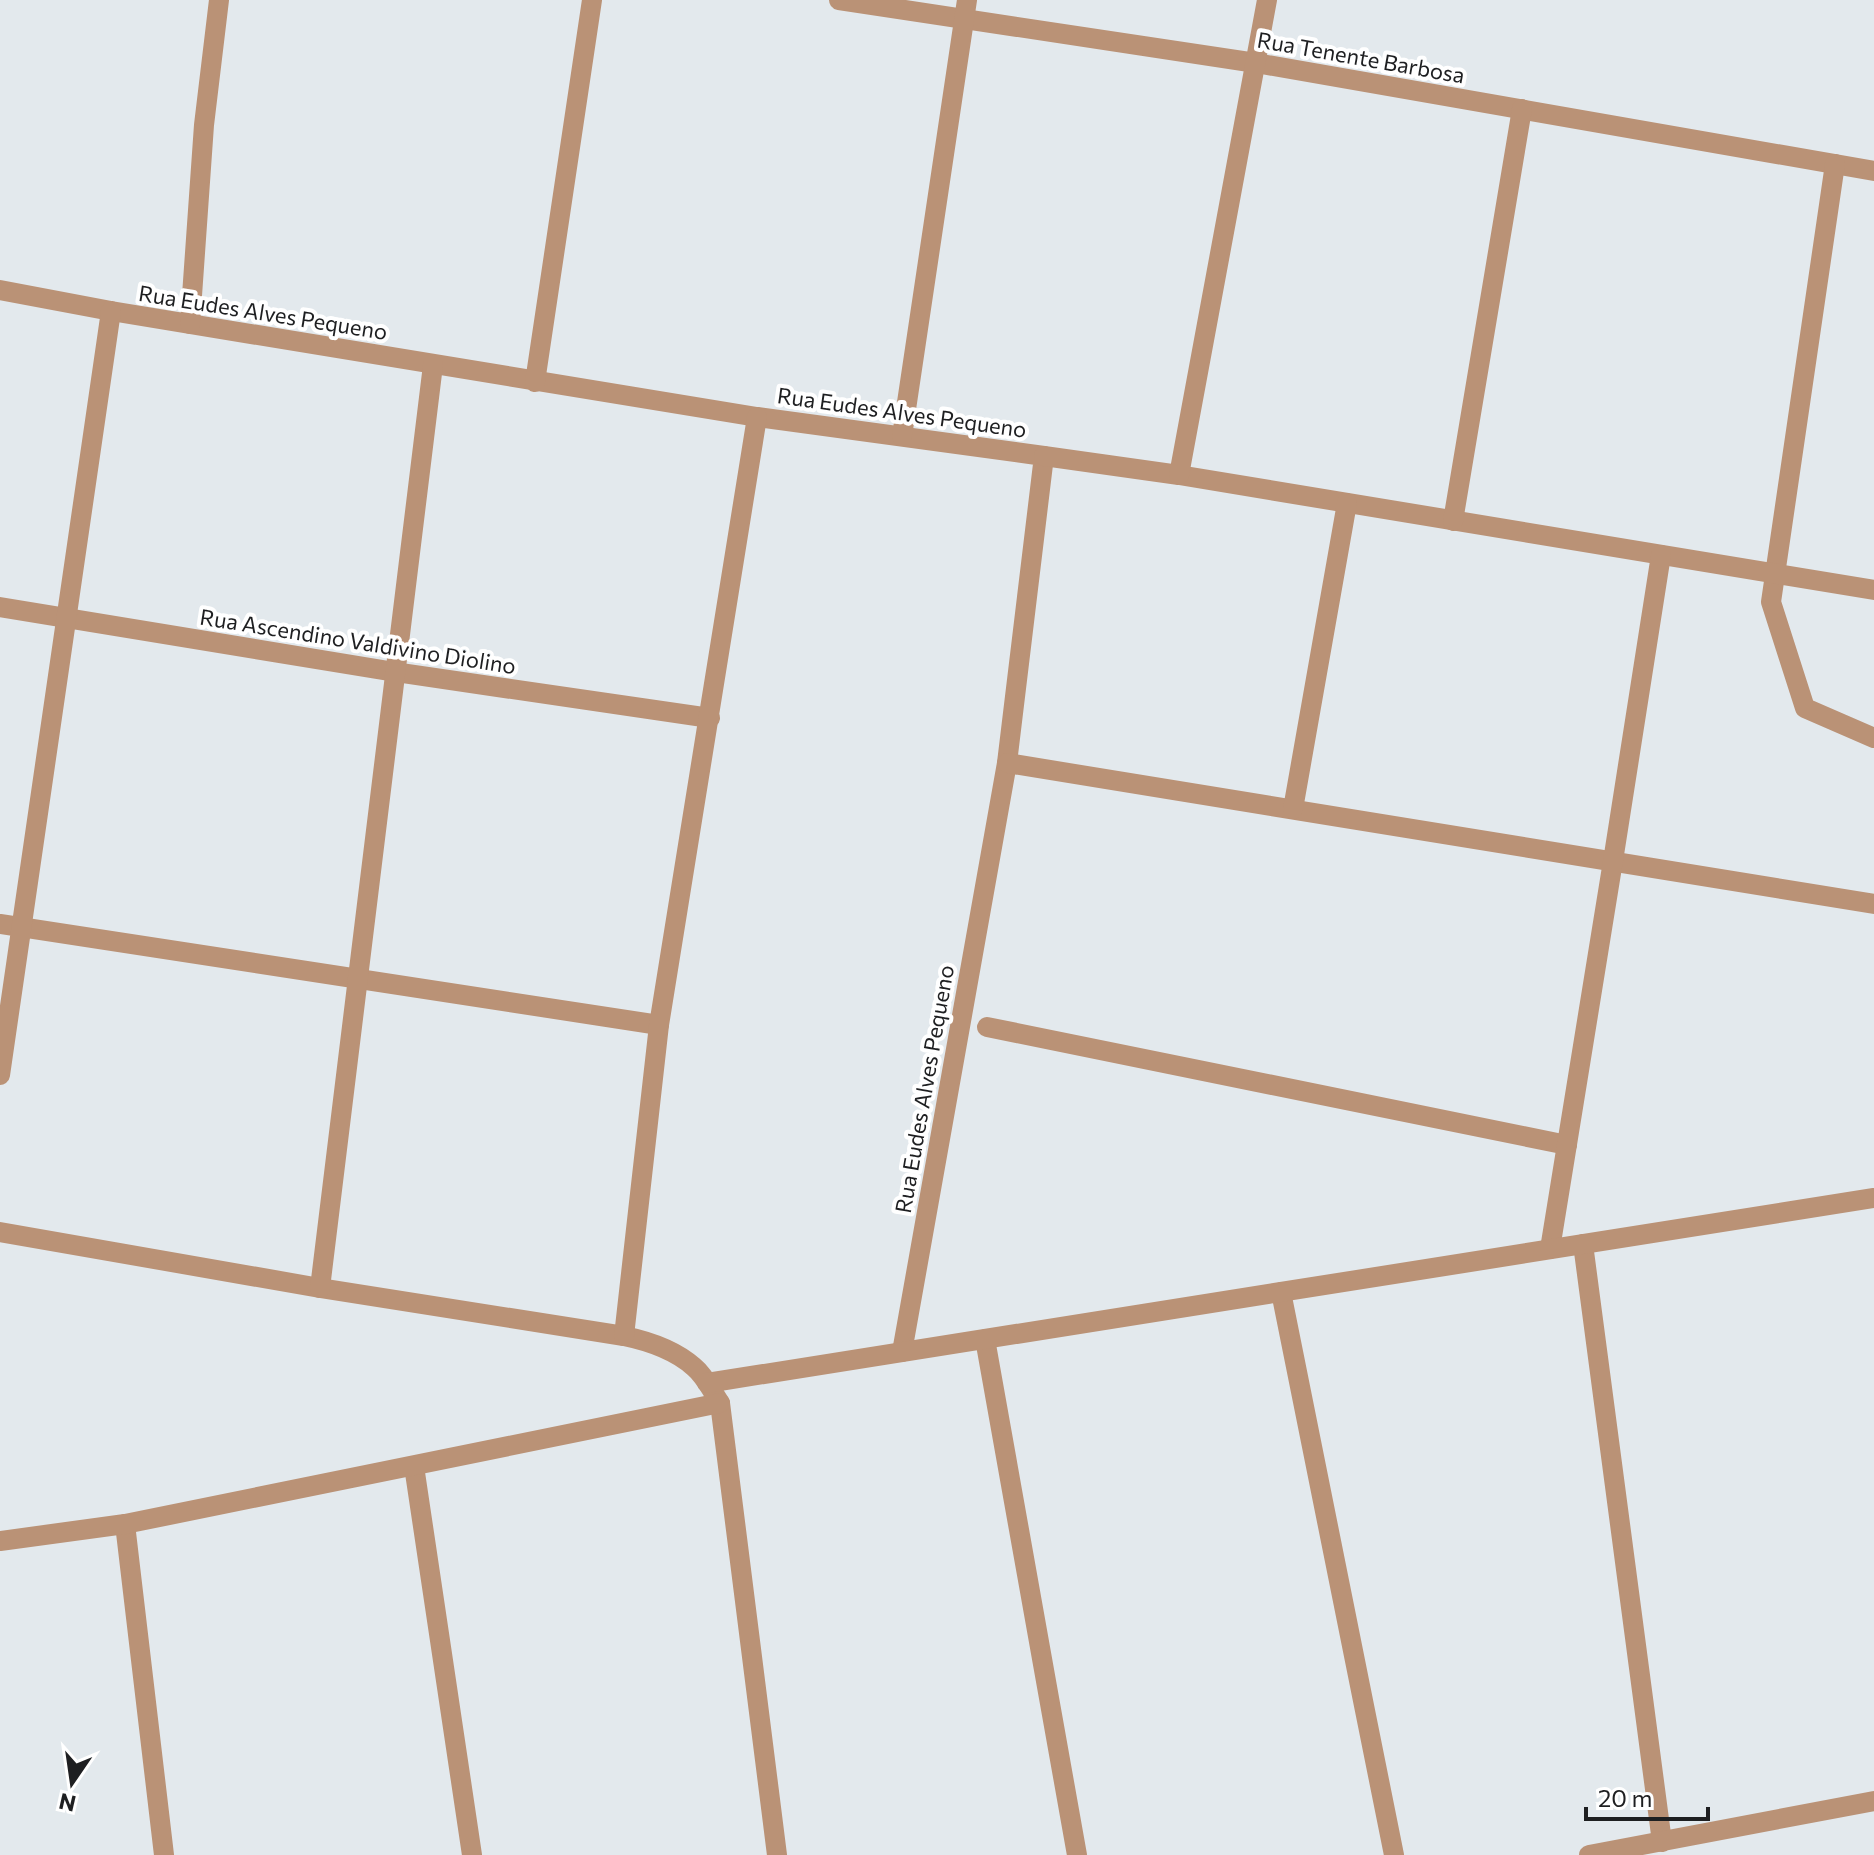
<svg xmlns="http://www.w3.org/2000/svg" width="1874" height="1855" font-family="Commissioner,sans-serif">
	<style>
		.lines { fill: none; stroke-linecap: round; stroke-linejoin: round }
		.street { stroke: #ba9276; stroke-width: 20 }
		.labels { text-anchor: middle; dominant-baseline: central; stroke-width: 8; stroke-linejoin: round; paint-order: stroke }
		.street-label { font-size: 22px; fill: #1e1f21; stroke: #fff }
	</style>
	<rect width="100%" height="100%" fill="#e3e9ed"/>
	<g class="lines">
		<g class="street">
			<path d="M839,0L1256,63L1874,171"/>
			<path d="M1835,164L1771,602L1805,708L1874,738"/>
			<path d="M0,290L111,311L757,417L1044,456L1007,763L902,1352"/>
			<path d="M190,324L204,125L219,0"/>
			<path d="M535,382L592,0"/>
			<path d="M902,436L967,0"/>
			<path d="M1044,456L1179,475L1874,590"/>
			<path d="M1179,475L1267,0"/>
			<path d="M1453,521L1522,109"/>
			<path d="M0,607L395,672L710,718"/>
			<path d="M1007,763L1874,904"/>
			<path d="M1293,809L1347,503"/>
			<path d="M0,924L659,1025"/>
			<path d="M987,1027L1567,1145"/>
			<path d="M0,1075L111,311"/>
			<path d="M0,1232L320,1288L624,1336C648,1341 675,1350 694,1367C705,1376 712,1391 720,1403L777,1855"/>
			<path d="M1583,1244L1662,1842"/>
			<path d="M1550,1249L1613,861L1661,555"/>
			<path d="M320,1288L433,365"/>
			<path d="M1281,1292L1394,1855"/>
			<path d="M624,1336L659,1025L757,417"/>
			<path d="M985,1339L1077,1855"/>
			<path d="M707,1383L1874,1198"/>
			<path d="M414,1466L472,1855"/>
			<path d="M125,1524L164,1855"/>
			<path d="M0,1541L125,1524L720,1403"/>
			<path d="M1589,1855L1874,1801"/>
		</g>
	</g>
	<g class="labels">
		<g class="street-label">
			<text transform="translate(1361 57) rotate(10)">Rua Tenente Barbosa</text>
			<text transform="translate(263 312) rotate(9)">Rua Eudes Alves Pequeno</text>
			<text transform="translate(902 412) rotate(8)">Rua Eudes Alves Pequeno</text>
			<text transform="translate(358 641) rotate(9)">Rua Ascendino Valdivino Diolino</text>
			<text transform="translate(924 1089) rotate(-80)">Rua Eudes Alves Pequeno</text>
		</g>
	</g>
	<g transform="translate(72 1783) rotate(193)" stroke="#ffffff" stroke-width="6" paint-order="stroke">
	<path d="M0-6L14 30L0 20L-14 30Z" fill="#1e1f21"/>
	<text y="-12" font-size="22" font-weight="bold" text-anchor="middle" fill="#1e1f21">N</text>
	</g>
	<path d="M1586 1807v12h122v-12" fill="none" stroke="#1e1f21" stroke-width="4"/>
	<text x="1598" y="1807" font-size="24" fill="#1e1f21" stroke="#ffffff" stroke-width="6" paint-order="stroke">20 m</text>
</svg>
